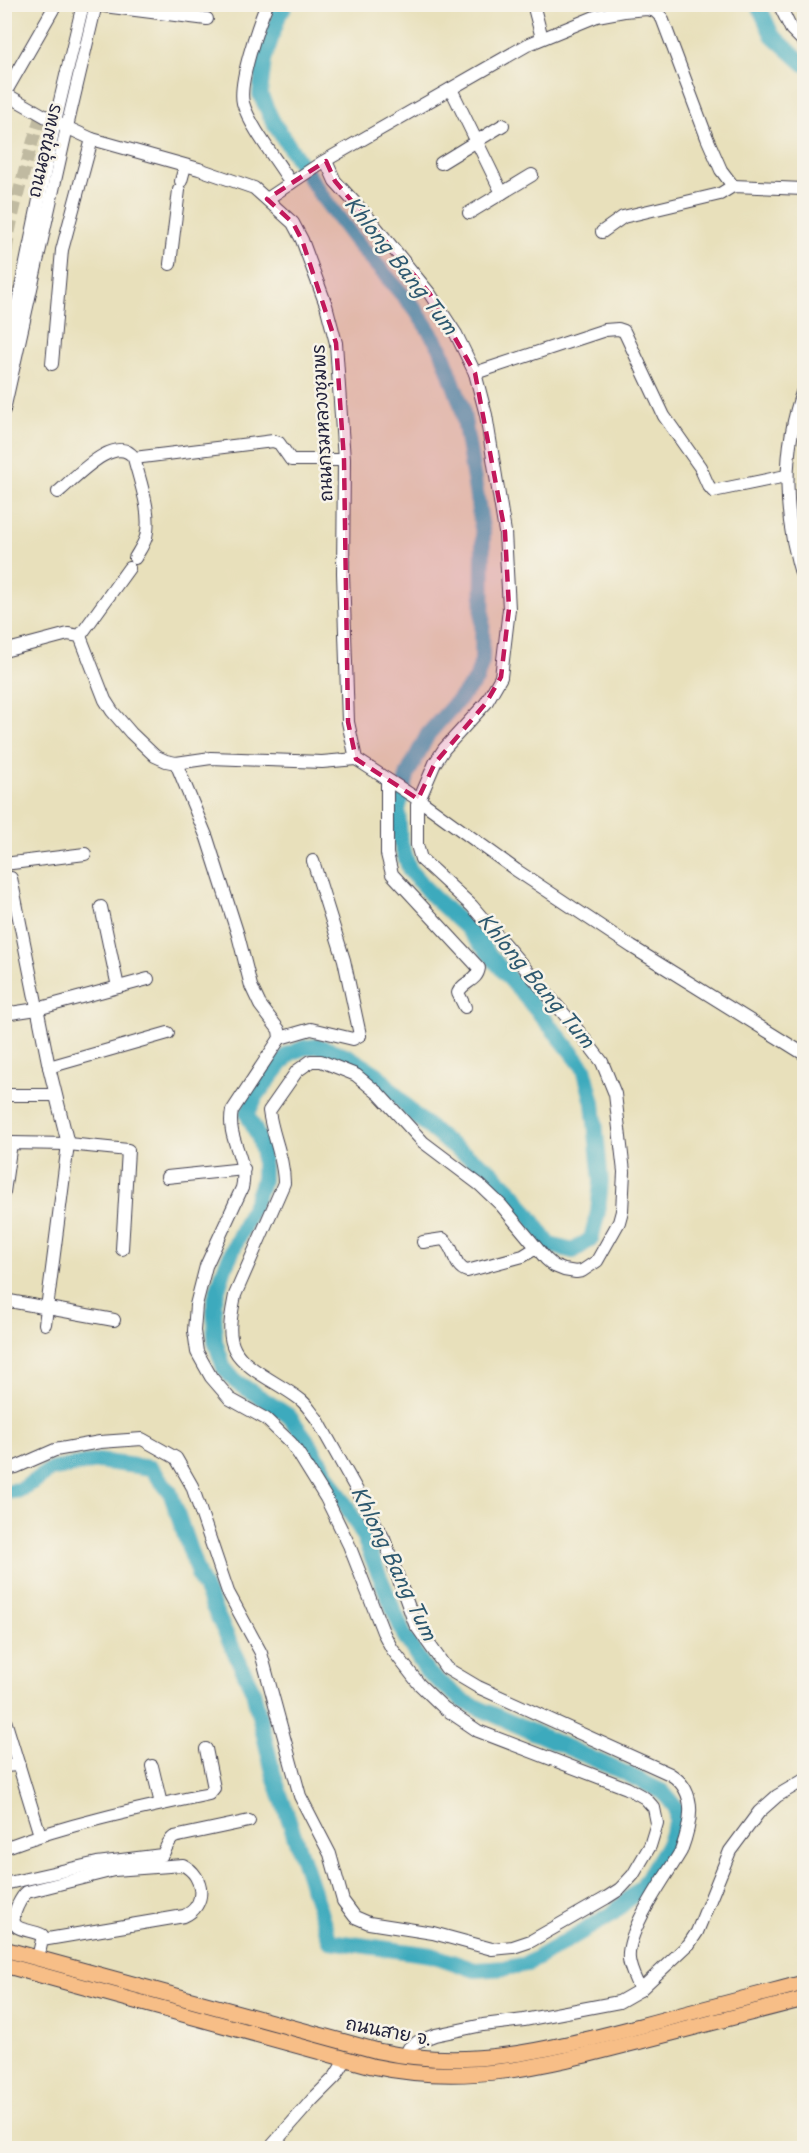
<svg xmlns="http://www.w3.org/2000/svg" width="809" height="2153" font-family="'Playpen Sans','Playpen Sans Thai',sans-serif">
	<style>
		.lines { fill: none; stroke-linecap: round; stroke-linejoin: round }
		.canal { stroke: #3eaabd; stroke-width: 9 }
		.river { stroke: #3eaabd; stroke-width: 16 }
		.minor-tunnel { stroke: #c0baa1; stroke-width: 12; stroke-dasharray: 12 6; stroke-linecap: butt }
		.minor-casing { stroke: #403e4e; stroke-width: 14 }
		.major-casing { stroke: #403e4e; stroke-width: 17 }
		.minor { stroke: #fff; stroke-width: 12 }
		.major { stroke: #f7be87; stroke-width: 15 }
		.marked { fill: #c2185b; fill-opacity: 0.2; stroke: #c2185b; stroke-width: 4.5; stroke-dasharray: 12 8; stroke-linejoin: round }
		.labels { text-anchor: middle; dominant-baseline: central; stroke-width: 5; stroke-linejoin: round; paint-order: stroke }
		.street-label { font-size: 18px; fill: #22223b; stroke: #f7f3e8 }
		.water-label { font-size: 20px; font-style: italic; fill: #2d586f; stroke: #f7f3e8 }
	</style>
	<rect width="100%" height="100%" fill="#f7f3e8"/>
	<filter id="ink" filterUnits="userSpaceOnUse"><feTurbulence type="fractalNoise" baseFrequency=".0167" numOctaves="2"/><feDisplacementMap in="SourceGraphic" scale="12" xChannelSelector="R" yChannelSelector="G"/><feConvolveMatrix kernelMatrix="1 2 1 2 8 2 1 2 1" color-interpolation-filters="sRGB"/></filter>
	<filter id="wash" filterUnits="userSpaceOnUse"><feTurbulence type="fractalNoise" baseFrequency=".008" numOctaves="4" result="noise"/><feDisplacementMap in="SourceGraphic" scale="24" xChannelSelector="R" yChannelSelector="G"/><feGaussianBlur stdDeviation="1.35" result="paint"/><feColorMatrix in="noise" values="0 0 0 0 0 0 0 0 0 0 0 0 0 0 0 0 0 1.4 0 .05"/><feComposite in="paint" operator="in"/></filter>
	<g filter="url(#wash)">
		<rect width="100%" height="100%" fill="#e8e0bb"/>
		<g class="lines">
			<path class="canal" d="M262,4L273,9L278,15"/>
			<g class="river">
				<path d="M758,4L772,35L804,64"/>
				<path d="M4,1492L21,1490L50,1470L98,1461L151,1468L170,1492L199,1577L253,1691L274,1776L330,1941L432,1955L475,1970L506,1968L527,1964L612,1914L642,1887L668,1844L676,1823V1808L663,1792L627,1774L463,1701L427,1672L404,1635L361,1531L309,1443L289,1416L235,1381L224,1368L215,1341L214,1302L225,1267L254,1204L263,1180V1154L259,1138L247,1114L257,1095L289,1054L303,1048L318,1046L346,1055L377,1074L413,1114L448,1143L488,1169L514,1194L550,1245L573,1251L591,1239L598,1212L601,1181L593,1103L584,1068L561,1039L466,927L433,897L410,871L400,841L398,810L408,773L428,734L476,680L482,661L483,534L462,407L441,349L415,309L354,239L321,195L273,122L260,94L264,60L279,15L286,4"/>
			</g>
		</g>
	</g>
	<g filter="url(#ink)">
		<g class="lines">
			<path class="minor-tunnel" d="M4,268C10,215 26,165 41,114"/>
			<g class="minor-casing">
				<g id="minor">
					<path d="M267,4C258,25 238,83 243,103C249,125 278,162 291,183"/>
					<path d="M533,4L542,38"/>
					<path d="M779,4L791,29L804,42"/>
					<path d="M96,5L207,19"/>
					<path d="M451,89L502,193"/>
					<path d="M4,93L55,122L92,139L199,169L254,188L293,223L302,240L326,305L336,343L344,460L343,573L348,722L356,759L425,804L516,870L632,947L804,1054"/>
					<path d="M5,93L56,4"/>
					<path d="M326,161L335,181L367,216L430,294L456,334L475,373L486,415L505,532L509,609L501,677L486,703L444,749L435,763L417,805V845L421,859L472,906L576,1028L602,1062L615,1094L624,1172L622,1211L619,1222L597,1261L582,1271L576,1272L564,1270L554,1266L546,1259L501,1205L480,1185L423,1142L379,1094L356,1075L321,1061H311L297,1071L269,1111C272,1135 284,1158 284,1183L235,1295C232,1312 226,1334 235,1350C245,1370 285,1386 302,1401C308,1406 312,1414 317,1419L384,1539L415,1624L446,1668L478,1687L670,1774C699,1792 691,1824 681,1851C666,1877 626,1930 629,1959C630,1970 636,1980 640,1990"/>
					<path d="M441,163L503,125"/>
					<path d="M181,181L185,166"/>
					<path d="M267,199L321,163L529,44L597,16L624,11L647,9L655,11L662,18L707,138L721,170L733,186"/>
					<path d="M469,213L532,175"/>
					<path d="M602,232L623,217L720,194L733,186L804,189"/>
					<path d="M170,264L179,190"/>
					<path d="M52,364L62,250L92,139"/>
					<path d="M4,370L55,122L83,4"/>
					<path d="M475,373L605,330L618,329L624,331L664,416L700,467L708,485L713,491L786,476"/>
					<path d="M804,387C781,450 783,519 804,583"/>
					<path d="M4,410L67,127L96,4"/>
					<path d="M134,458L273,441L279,443L291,460H344"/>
					<path d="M58,492C73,480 117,431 134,458C140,482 152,513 146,537C144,544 139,551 135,558"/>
					<path d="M80,636L129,568"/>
					<path d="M4,651L68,634L80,636L105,700L112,711L131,733L155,756L166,761L176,763L211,758L322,762L356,759"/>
					<path d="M387,780V854L392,874L479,968C477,982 463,981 458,993L465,1007"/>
					<path d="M4,864L85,854"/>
					<path d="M11,878L49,1067L68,1144L45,1324"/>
					<path d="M101,907L118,987"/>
					<path d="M4,1014L37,1009L148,979"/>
					<path d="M280,1038L311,1029L353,1039L360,1035L344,960L313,861"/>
					<path d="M49,1067L168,1033"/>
					<path d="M4,1095H55"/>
					<path d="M167,1177L244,1169"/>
					<path d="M4,1192L11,1143L68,1144L128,1150L122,1249"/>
					<path d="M423,1242L443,1239C455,1247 453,1267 467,1271L523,1256L536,1248"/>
					<path d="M4,1300L114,1320"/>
					<path d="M4,1469L16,1467L55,1450L100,1442L142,1439L176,1458L192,1486L228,1592L261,1653L300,1796L330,1854L343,1901L355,1917L369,1923L433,1933L492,1949L513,1947L531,1941L606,1898L620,1889L633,1875L650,1846L657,1823L654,1808L645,1798L627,1788L478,1731L444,1708L419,1684L392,1649L383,1632L349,1545L326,1498L300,1456L291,1443L266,1419L230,1399L211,1377L197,1352L194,1331L196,1305L206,1266L242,1188C249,1159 226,1140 232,1111L280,1038L279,1030L260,1005L251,986L238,935L207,838L176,763"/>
					<path d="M4,1717L40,1835"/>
					<path d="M4,1766L19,1765"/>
					<path d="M152,1766L161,1804"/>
					<path d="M4,1848C71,1823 139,1809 209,1794L214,1788L206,1749"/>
					<path d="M4,1884L97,1863L162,1855C167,1848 167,1842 174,1837L249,1821"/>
					<path d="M38,1958L42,1940V1935C25,1927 6,1933 17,1907C20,1901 22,1896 27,1892L114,1870L183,1865C205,1876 207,1906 184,1916L42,1940"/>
					<path d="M405,2056L409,2048L419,2041L435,2035L483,2025L524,2020L619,2002L640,1990L689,1944L697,1932L730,1851L759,1812L777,1796L804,1780"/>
					<path d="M270,2148L312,2100L335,2077L346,2059"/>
				</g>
			</g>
			<g class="major-casing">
				<g id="major">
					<path d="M4,1949L378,2051C471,2071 550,2049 640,2026C695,2011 750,1997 804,1983"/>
					<path d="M4,1965L372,2066C469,2087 548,2065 641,2041C696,2027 750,2013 804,1999"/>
				</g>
			</g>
			<use href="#minor" class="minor"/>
			<use href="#major" class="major"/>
		</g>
	</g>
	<path class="marked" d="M326,161L335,181L430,294L475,373L505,532L509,609L501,677L486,703L435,763L418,799L356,759L348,722L344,460L336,343L302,240L293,223L267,199Z"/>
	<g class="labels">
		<g class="street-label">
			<text transform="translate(43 150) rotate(-77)">ถนนอุทุมพร</text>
			<text transform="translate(321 423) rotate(-93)">ถนนกรมหลวงชุมพร</text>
			<text transform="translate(389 2030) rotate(11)">ถนนสาย จ.</text>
		</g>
		<g class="water-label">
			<text transform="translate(402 265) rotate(52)">Khlong Bang Tum</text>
			<text transform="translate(537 980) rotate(50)">Khlong Bang Tum</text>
			<text transform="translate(395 1563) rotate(64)">Khlong Bang Tum</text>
		</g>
	</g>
	<rect width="809" height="2153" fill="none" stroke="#f7f3e8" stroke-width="24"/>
</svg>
